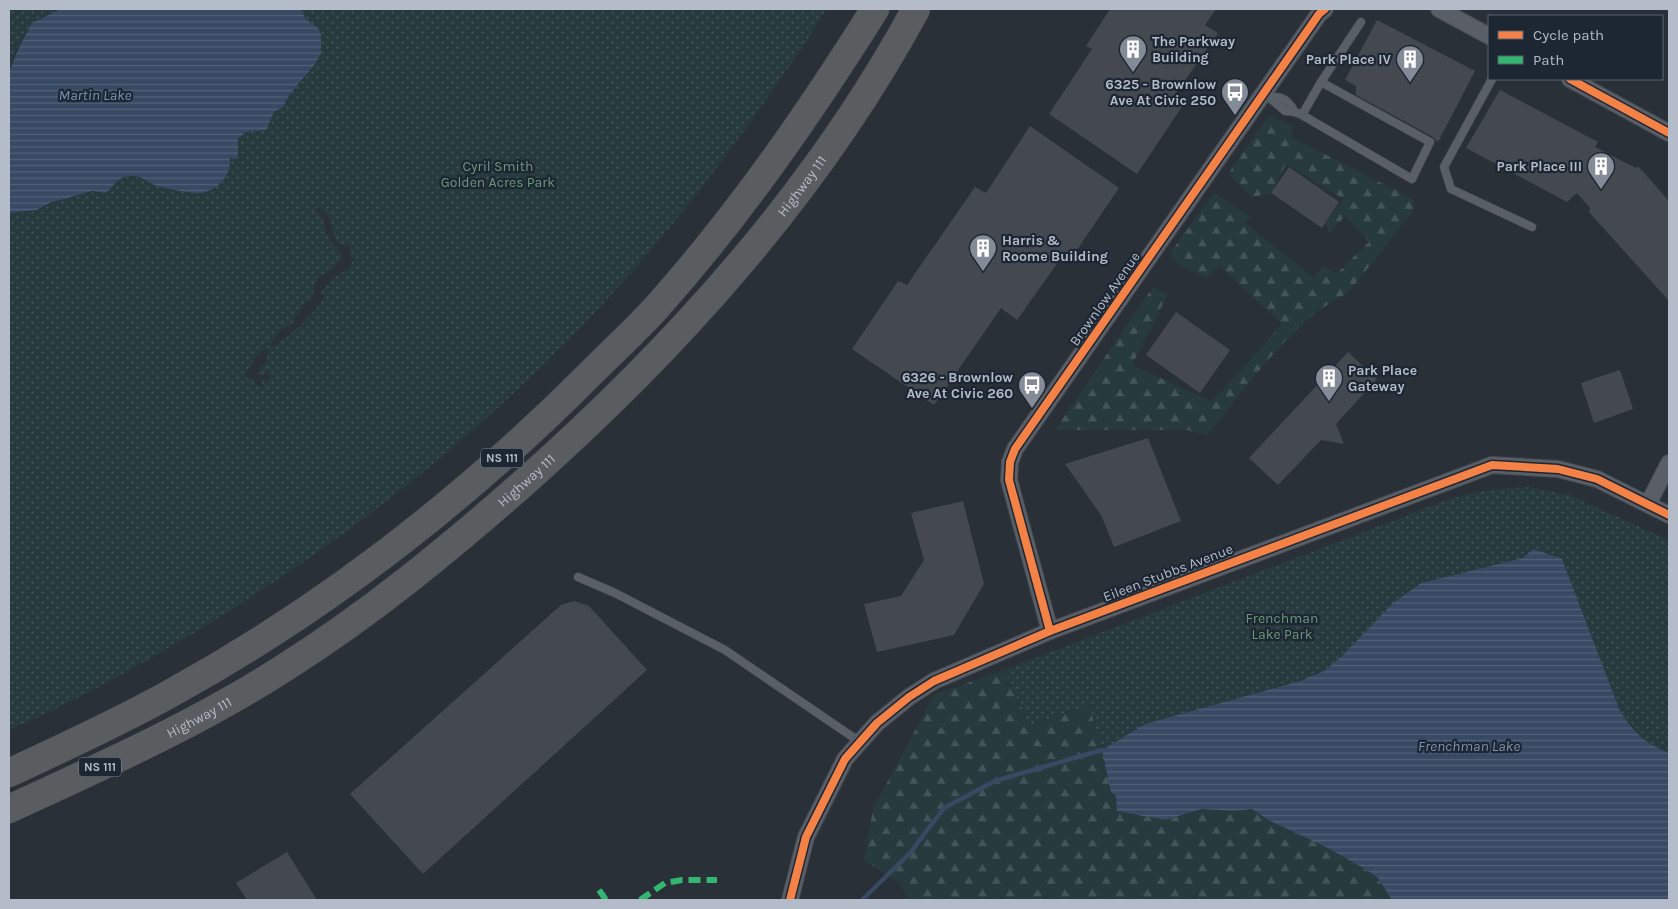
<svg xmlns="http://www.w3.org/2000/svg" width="1678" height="909" font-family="Karla,sans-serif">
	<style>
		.forest { fill: url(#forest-firs) }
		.park { fill: url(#park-dots); fill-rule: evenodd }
		.water { fill: url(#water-rules) }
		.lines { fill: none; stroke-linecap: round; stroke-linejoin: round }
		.stream { stroke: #384963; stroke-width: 4.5 }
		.building { fill: #444950 }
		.lane-casing { stroke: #484c53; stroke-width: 9 }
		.street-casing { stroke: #484c53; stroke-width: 18 }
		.highway-casing { stroke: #474c53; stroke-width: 29 }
		.lane { stroke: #5a5e66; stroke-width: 8 }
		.street { stroke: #5a5e66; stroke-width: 16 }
		.highway { stroke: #5a5d60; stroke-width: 28 }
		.quiet { stroke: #33b770; stroke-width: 6; stroke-dasharray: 12 6; stroke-linecap: butt }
		.cycleway-casing { stroke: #1d2633; stroke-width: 11 }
		.cycleway { stroke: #f48246; stroke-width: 8 }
		.labels { text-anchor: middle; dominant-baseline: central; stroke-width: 4.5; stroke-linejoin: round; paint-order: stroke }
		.shield { fill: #1d2633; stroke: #878f9c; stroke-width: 1 }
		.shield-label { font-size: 12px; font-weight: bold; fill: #b4bcc9 }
		.poi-label { font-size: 14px; font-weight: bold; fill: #b4bcc9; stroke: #1d2633; text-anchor: end }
		.park-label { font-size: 14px; fill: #6b9a76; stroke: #1d2633 }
		.street-label { font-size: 14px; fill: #b4bcc9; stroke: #1d2633 }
		.water-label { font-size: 15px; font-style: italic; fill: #7c92b1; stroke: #1d2633 }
	</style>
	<defs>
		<pattern id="forest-firs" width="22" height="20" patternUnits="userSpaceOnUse" patternTransform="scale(1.25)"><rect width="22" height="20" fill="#273a3e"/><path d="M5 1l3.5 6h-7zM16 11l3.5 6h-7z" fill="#445559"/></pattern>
		<pattern id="park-dots" width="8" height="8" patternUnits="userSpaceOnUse" patternTransform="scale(1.25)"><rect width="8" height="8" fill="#273a3e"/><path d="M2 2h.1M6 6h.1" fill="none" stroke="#445559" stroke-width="1.8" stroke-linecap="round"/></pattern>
		<pattern id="water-rules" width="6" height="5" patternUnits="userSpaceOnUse" patternTransform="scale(1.25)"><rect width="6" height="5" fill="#384963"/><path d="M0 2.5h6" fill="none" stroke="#526178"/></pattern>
	</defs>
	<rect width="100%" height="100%" fill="#2a3038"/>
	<g class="forest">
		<path d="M1269,116L1293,126L1291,137L1413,199L1414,210L1348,293C1293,318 1246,389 1207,435L1187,430H1055L1153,287L1168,294L1132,365L1212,402L1282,324L1220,266L1206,278L1180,265L1170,253L1214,193L1251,217L1245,223L1314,278L1323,266L1337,273L1369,242L1345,216L1330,233L1325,223L1344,199L1286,164L1271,193L1252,197L1228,174Z"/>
		<path d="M1004,670L1030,725L1089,706L1102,746L1111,792L1165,820L1202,809L1234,811L1252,809L1270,821L1326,847L1365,869L1378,878L1392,900H907L901,884L864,860L873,809L934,695Z"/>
	</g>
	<g class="park">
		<path d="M9,9H61C53,13 43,16 36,21C23,32 10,59 9,76Z"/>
		<path d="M300,9H826C810,38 790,65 771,92C624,311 426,493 200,629C139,666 75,702 9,730V213C18,212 33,213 41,209C53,203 89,187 101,194L109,190L115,181L128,176H134L154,185L193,193L227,176L231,163L230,158L238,145V139L246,132L267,128L274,112L283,107L289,95L319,57L321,48L318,28L306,19ZM318,207C339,221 327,232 340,245H349L351,259H356L350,264L349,269L337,275L321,291L324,297C319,309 283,344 271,347V343L278,332L292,324L302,305L311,299L318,277L333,269L341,259C342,248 331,244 327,235C323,225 325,219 316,210ZM268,348L267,362L257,374L262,376L269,368L270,370L267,373L271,378L266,383L261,378L262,386L259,387L252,379L246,377C247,368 259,350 268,348Z"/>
		<path d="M1530,487L1569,495L1669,540V753C1644,743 1635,733 1620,711L1562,559L1523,558L1421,583L1393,603L1342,656L1324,671L1300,681L1145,724L1102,750L1089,706L1030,725L1004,670L1452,498L1494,489Z"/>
	</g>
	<g class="water">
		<path d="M61,9H300L306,19L318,28L321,34V53L315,64L289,95L283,107L274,112L266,130L246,132L238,139V157L236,159L230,158C232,175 218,191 199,193C193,194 164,188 157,186C149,184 142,176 133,176C118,175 115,185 106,193L92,191L50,203L37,210L9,213V72L19,47L32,23Z"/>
		<path d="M1533,549L1562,559L1620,711C1635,733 1644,743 1669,753V900H1392L1378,878L1365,869L1326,847L1270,821L1252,809L1234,811L1202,809L1165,820L1117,811L1116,796L1111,792L1102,750L1145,724L1300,681L1324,671L1342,656L1393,603L1421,583L1523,558Z"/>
	</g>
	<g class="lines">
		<path class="stream" d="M862,900L910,853L944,808L995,781L1102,750"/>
	</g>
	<g class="building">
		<path d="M1110,9H1216L1205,25L1218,33L1174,96L1185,102L1137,174L1049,114L1092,49L1086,46Z"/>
		<path d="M1377,20L1475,71L1438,142L1433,137L1356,95V86L1345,80Z"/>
		<path d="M1500,90L1598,142L1595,147L1636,168L1638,166L1669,201V301L1589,212L1590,208L1577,193L1567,202L1466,148Z"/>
		<path d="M1030,126L1119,188L1068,263L1061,258L1017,320L1001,308L934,405L852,349L898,281L907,285L975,187L986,193Z"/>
		<path d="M1289,167L1339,202L1322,228L1271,193Z"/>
		<path d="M1176,312L1230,350L1200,393L1146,355Z"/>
		<path d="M1348,352L1377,379L1336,424L1344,444L1321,440L1278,485L1249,458Z"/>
		<path d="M1620,370L1633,409L1594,423L1581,383Z"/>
		<path d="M1148,438L1181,521L1114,547L1101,515L1065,464Z"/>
		<path d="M963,501L984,584L954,635L877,652L864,604L901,596L924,560L911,513Z"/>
		<path d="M574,601L589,606L647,670L423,874L350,794L561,605Z"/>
		<path d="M287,852L317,900H247L236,883Z"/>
	</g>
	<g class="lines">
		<g class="lane-casing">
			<g id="lane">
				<path d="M1492,79L1444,167L1451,189L1532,227"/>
				<path d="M1321,82L1361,22"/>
				<path d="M1264,93L1285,111L1295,112L1302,115L1412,179L1430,142L1321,82L1302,115"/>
				<path d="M1272,97C1284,96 1289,102 1295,112"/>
				<path d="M578,577L615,593L725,650L860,742"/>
			</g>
		</g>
		<g class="street-casing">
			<g id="street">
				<path d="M1439,9L1489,36"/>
				<path d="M1570,79L1669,133"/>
				<path d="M1648,504L1669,463"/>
				<path d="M1050,631L1009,480L1010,462L1015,449L1319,14L1325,9"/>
				<path d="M790,900L806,837L845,759L877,723L909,697L934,681L1050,631L1492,465L1558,469L1597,479L1669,515"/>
			</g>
		</g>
		<g class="highway-casing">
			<g id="highway">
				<path d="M9,773C64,747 120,722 173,692C327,607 469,496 593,371C614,350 636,330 656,308C739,215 809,114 875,9"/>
				<path id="s1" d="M9,809C102,766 197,724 284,668C368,615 445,552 519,487C675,349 817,192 916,9"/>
			</g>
		</g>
		<use href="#lane" class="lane"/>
		<use href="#street" class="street"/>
		<use href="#highway" class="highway"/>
		<g class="quiet">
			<path d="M599,890L606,900"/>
			<path d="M640,900L665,883L682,880H717"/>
		</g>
		<g class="cycleway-casing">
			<g id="cycleway">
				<path d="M1570,79L1669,133"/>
				<path d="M1050,631L1009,480L1010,462L1015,449L1319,14L1325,9"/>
				<path d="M790,900L806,837L845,759L877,723L909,697L934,681L1050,631L1492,465L1558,469L1597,479L1669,515"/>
			</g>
		</g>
		<use href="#cycleway" class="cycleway"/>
	</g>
	<defs>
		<g id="building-pin" transform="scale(1.4375)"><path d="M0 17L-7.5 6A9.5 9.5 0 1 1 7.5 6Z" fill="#848b96" stroke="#1d2633"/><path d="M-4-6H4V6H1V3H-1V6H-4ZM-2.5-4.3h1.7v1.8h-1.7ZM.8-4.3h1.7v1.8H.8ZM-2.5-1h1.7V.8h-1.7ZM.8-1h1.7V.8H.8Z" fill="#fff"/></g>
		<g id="bus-pin" transform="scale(1.4375)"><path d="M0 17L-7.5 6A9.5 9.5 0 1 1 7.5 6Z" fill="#848b96" stroke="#1d2633"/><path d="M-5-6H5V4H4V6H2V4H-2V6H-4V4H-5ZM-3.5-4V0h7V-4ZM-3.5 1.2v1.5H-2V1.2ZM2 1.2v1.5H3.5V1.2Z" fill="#fff"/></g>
	</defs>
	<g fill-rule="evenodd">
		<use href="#building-pin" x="1133" y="49"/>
		<use href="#building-pin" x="1410" y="59"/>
		<use href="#bus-pin" x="1235" y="92"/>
		<use href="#building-pin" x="1601" y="166"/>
		<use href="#building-pin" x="983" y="248"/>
		<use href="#building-pin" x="1329" y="378"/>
		<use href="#bus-pin" x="1032" y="385"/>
	</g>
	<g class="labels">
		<g class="shield">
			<rect x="481" y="448.5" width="42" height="19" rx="4"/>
			<rect x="79" y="757.5" width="42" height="19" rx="4"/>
		</g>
		<g class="shield-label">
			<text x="502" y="458">NS 111</text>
			<text x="100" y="767">NS 111</text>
		</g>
		<g class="poi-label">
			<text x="1152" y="41" text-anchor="start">The Parkway<tspan x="1152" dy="16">Building</tspan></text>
			<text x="1391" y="59">Park Place IV</text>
			<text x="1216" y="84">6325 - Brownlow<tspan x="1216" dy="16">Ave At Civic 250</tspan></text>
			<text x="1582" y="166">Park Place III</text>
			<text x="1002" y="240" text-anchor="start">Harris &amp;<tspan x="1002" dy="16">Roome Building</tspan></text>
			<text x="1348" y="370" text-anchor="start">Park Place<tspan x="1348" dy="16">Gateway</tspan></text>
			<text x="1013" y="377">6326 - Brownlow<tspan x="1013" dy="16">Ave At Civic 260</tspan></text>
		</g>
		<g class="park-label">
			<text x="498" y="166">Cyril Smith<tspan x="498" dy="16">Golden Acres Park</tspan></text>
			<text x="1282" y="618">Frenchman<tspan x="1282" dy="16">Lake Park</tspan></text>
		</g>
		<g class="street-label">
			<text stroke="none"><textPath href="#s1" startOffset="1020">Highway 111</textPath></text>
			<text transform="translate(1105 299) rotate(-55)">Brownlow Avenue</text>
			<text stroke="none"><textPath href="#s1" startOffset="616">Highway 111</textPath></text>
			<text transform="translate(1168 573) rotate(-21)">Eileen Stubbs Avenue</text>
			<text stroke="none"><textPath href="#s1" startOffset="211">Highway 111</textPath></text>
		</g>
		<g class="water-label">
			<text x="95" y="95">Martin Lake</text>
			<text x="1469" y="746">Frenchman Lake</text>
		</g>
	</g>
	<rect width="1678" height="909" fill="none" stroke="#b4bcc9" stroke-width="20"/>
	<rect x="1488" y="15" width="175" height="65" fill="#1d2633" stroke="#59626f"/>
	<rect x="1498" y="31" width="25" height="8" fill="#f48246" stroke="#59626f"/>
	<text x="1533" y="40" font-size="15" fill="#b4bcc9">Cycle path</text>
	<rect x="1498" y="56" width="25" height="8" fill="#33b770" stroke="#59626f"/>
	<text x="1533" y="65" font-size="15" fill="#b4bcc9">Path</text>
</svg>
